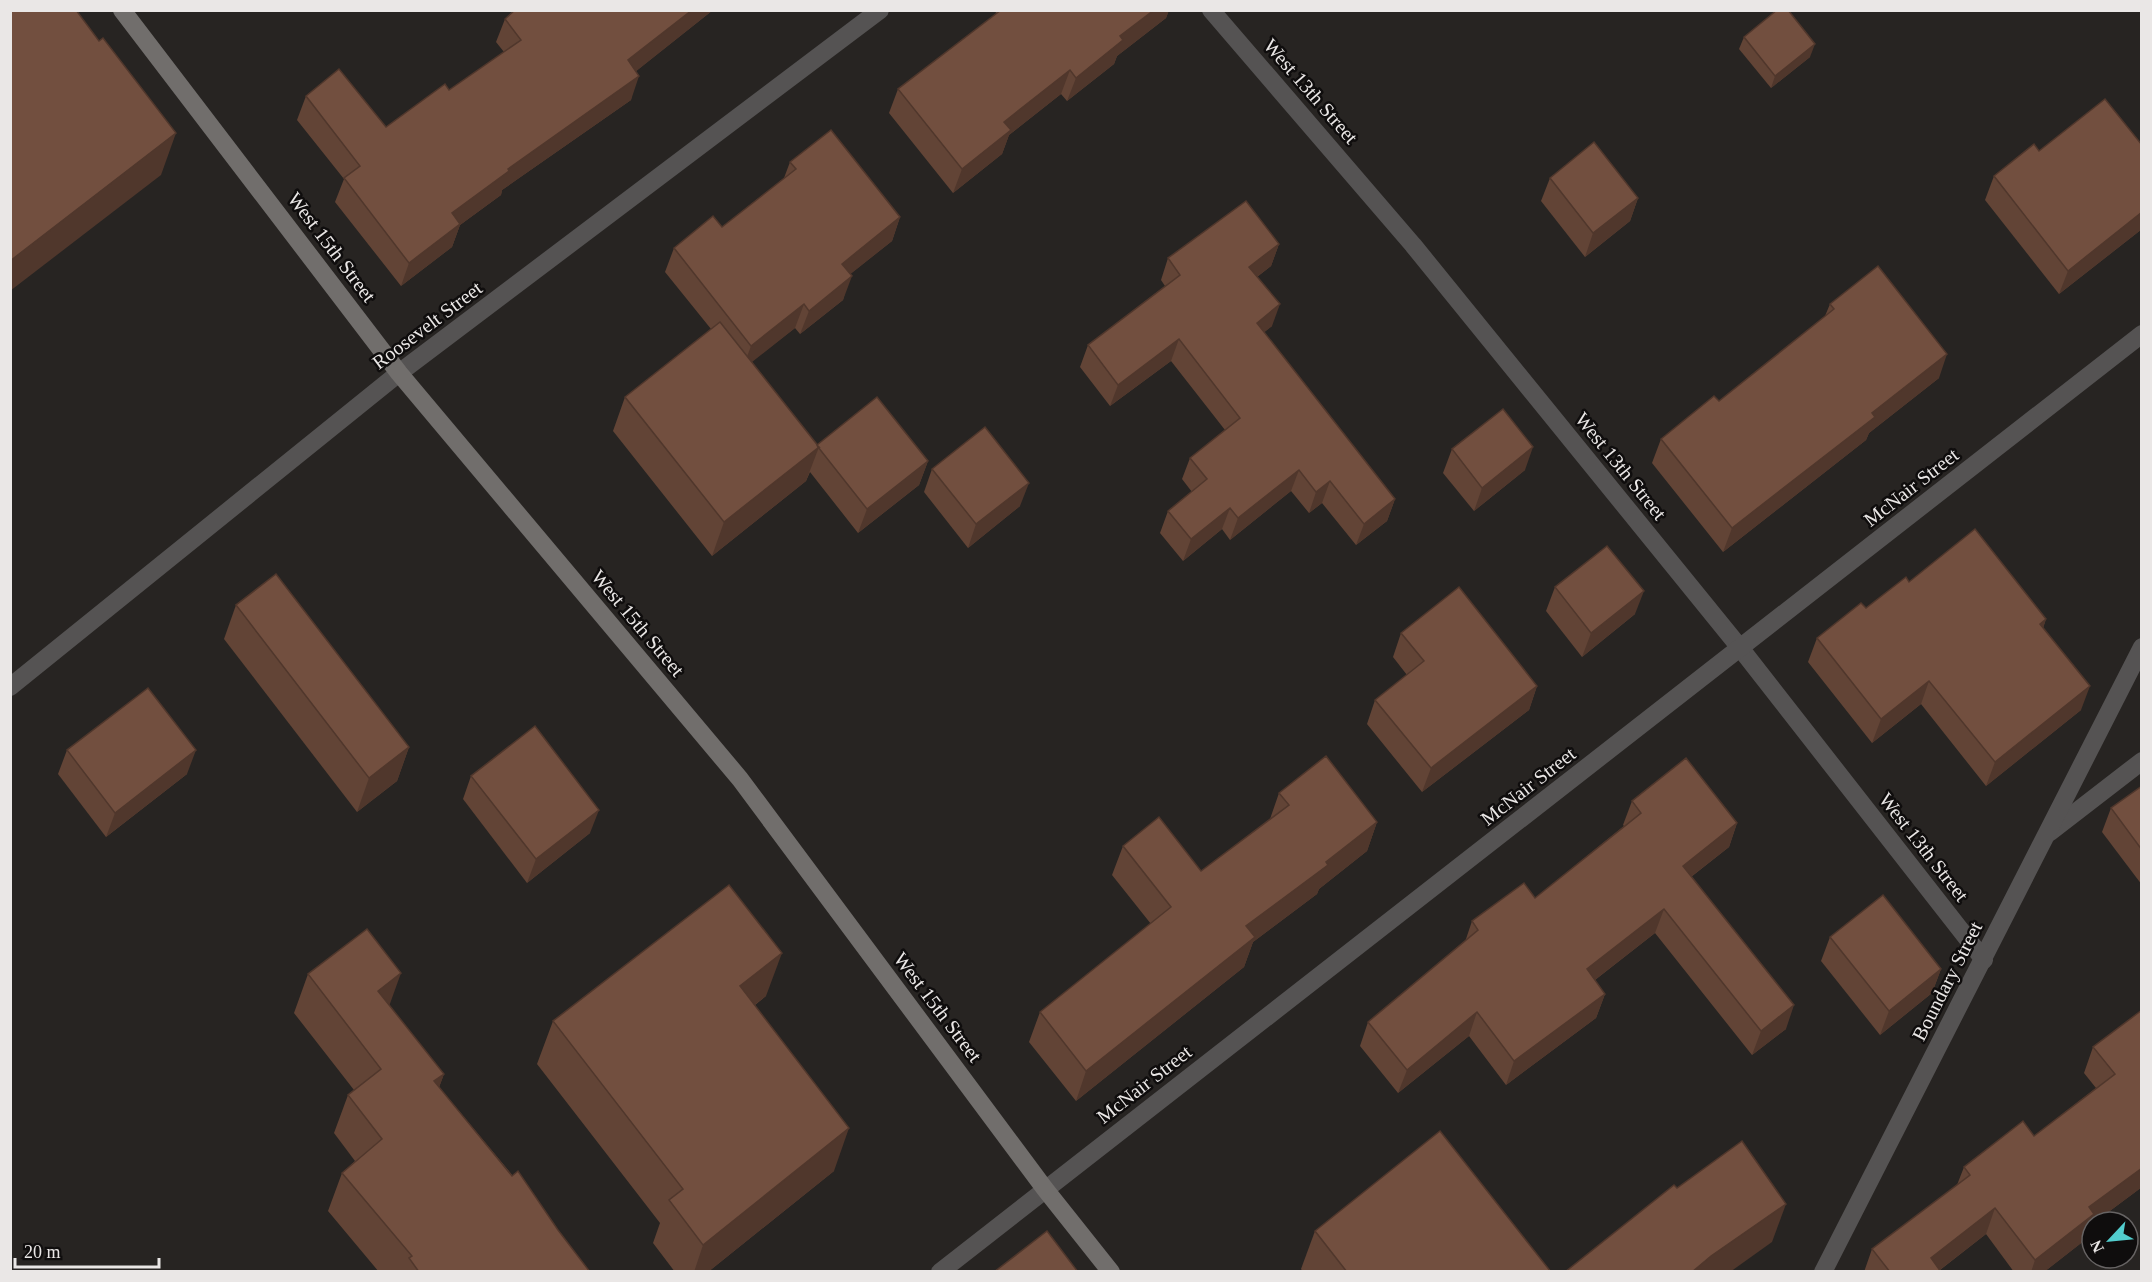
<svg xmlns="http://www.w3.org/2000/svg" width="2152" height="1282" font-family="Georgia,serif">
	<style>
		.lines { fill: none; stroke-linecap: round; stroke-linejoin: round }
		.minor { stroke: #555353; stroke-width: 18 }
		.secondary { stroke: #716e6c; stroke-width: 18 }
		.wall { fill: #624436 }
		.shaded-wall { fill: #50372c }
		.building { fill: #724f3f; stroke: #50372c; stroke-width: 1.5 }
		.labels { text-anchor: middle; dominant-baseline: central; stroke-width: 5; stroke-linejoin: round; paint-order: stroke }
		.street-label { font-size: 20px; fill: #eae7e6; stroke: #0f0d0d }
	</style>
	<rect width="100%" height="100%" fill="#272422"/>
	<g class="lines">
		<g class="minor">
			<path d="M1211,10L1413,245L1741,649L1984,960"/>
			<path d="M10,687L399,373L880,10"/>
			<path d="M2050,832L2142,761"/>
			<path d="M940,1272L2142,334"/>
			<path d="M1823,1272L2142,647"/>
		</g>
		<path class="secondary" d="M122,10L399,373L740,779L1045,1189L1111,1272"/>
	</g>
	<g class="wall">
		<path d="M713,10L636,71L631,100L502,190L501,195L460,225L452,247L401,286L335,202L344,179L297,120L306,96L386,127L449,90L504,52L496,42L505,19Z"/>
		<path d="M994,10H1169L1166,18L1117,56L1114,64L1067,101L1061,94L1009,135L1002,154L953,193L889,113L898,89L997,14Z"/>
		<path d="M1744,37L1810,57L1771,88L1739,49Z"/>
		<path d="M2142,145V229L2059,294L1985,200L1994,176L2039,151Z"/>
		<path d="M790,162L900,217L892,241L850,274L843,300L800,334L795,328L751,362L817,445L928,461L919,485L858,533L810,472L806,481L712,556L613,431L625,397L711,329L665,272L674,248L722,227L784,178Z"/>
		<path d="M1550,178L1638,198L1630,221L1585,257L1541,201Z"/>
		<path d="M1279,244L1271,266L1257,277L1272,326L1264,332L1395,499L1387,521L1356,545L1322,503L1309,513L1291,491L1230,540L1222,529L1183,561L1160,533L1168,511L1192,492L1182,479L1190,458L1225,430L1171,361L1110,406L1080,367L1088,345L1165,286L1161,280L1168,258Z"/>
		<path d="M1830,304L1939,378L1869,433L1866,440L1723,552L1652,463L1661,439L1719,401L1825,316Z"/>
		<path d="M1452,449L1525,470L1474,511L1443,473Z"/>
		<path d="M932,469L1020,506L968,548L924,492Z"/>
		<path d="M1909,582L2046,619L2043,628L2081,710L1986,786L1921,704L1872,743L1808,662L1817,638Z"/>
		<path d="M1555,587L1635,614L1582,657L1546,611Z"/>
		<path d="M236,605L409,747L397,781L357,812L224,639Z"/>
		<path d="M1401,633L1537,686L1529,710L1422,792L1367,724L1375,700L1407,675L1393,657Z"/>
		<path d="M67,750L187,774L106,837L58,774Z"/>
		<path d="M471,776L590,833L527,883L463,799Z"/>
		<path d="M2142,786V885L2102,832L2111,808Z"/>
		<path d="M1279,793L1377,822L1367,851L1319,889L1317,894L1253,942L1244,967L1076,1101L1029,1042L1040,1012L1151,924L1112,875L1123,846L1201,871L1270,819Z"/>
		<path d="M1632,801L1737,823L1729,847L1691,877L1786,1029L1752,1055L1655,933L1595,980L1605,994L1596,1018L1506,1085L1469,1036L1398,1093L1360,1046L1368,1022L1465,942L1472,921L1535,898L1624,826L1623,825Z"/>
		<path d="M1830,937L1941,969L1932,993L1880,1035L1821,961Z"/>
		<path d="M308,974L389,1005L444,1074L439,1087L558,1230L590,1272H379L328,1211L342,1173L355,1161L334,1133L348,1095L354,1090L294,1013Z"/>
		<path d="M766,996L755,1005L834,1171L708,1272H675L653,1243L660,1223L537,1064L553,1021Z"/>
		<path d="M2142,1010V1187L2095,1222H2092L2085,1240L2044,1272H2014L1986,1234L1940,1270L1941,1272H1864L1872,1249L1957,1185L1964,1167L2034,1136L2096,1088L2084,1073L2093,1047Z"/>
		<path d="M1315,1231L1551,1272H1303L1301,1269Z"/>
	</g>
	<g class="shaded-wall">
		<path d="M692,10H713L620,84L628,60Z"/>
		<path d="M1154,10H1169L1166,18L1117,56L1114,64L1067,101L1076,78L1120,36Z"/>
		<path d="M1815,44L1810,57L1771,88L1775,76Z"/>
		<path d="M1070,70L1061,94L1009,135L1002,154L953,193L962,169L1004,122Z"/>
		<path d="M639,76L631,100L502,190L501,195L460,225L452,247L401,286L409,263L452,213L508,169Z"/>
		<path d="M176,133L161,175L10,291V261Z"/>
		<path d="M1638,198L1630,221L1585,257L1593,233Z"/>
		<path d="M2142,212V229L2059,294L2068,271Z"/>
		<path d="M900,217L892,241L833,288L842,264Z"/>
		<path d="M1279,244L1271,266L1241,289L1249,267Z"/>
		<path d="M852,276L843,300L800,334L809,311Z"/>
		<path d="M804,304L795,328L742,370L751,346Z"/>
		<path d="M1280,304L1272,326L1249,345L1257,323Z"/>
		<path d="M1179,339L1171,361L1110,406L1118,385Z"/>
		<path d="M1947,354L1939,378L1869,433L1866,440L1723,552L1732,528L1872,413Z"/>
		<path d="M819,447L806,481L712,556L724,522Z"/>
		<path d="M1533,447L1525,470L1474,511L1482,488Z"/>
		<path d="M928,461L919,485L858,533L867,509Z"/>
		<path d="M1299,470L1291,491L1230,540L1238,518Z"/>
		<path d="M1330,481L1322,503L1309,513L1316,492Z"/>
		<path d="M1029,483L1020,506L968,548L976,524Z"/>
		<path d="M1395,499L1387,521L1356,545L1364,524Z"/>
		<path d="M1230,508L1222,529L1183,561L1191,539Z"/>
		<path d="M1644,591L1635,614L1582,657L1591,633Z"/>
		<path d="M2046,619L2038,643L2040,624Z"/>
		<path d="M1929,681L1921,704L1872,743L1881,719Z"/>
		<path d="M1537,686L1529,710L1422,792L1431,768Z"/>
		<path d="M2090,686L2081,710L1986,786L1995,762Z"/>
		<path d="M409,747L397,781L357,812L369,778Z"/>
		<path d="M196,750L187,774L106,837L115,813Z"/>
		<path d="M599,810L590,833L527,883L536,859Z"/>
		<path d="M1377,822L1367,851L1319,889L1317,894L1253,942L1244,967L1076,1101L1086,1071L1246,926Z"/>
		<path d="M1737,823L1729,847L1674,890L1683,866Z"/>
		<path d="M1664,909L1655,933L1578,993L1587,969Z"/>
		<path d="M782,953L766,996L724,1028L740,986Z"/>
		<path d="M1941,969L1932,993L1880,1035L1889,1011Z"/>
		<path d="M401,973L387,1012L378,991Z"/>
		<path d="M1605,994L1596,1018L1506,1085L1514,1061Z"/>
		<path d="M1794,1005L1786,1029L1752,1055L1761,1031Z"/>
		<path d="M1477,1012L1469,1036L1398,1093L1407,1070Z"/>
		<path d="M444,1074L430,1112L434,1081Z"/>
		<path d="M849,1128L834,1171L708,1272H694L703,1245Z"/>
		<path d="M2142,1168V1187L2095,1222H2092L2085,1240L2044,1272H2031L2035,1260L2089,1207Z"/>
		<path d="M1786,1204L1772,1242L1730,1272H1692L1711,1256Z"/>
		<path d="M1995,1208L1986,1234L1937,1272L1931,1258Z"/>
	</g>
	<g class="building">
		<path d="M10,10H76L99,41L103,38L176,133L10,261Z"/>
		<path d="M515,10H692L628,60L639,76L508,169L509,171L452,213L460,224L409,263L344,178L360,166L306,96L339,69L386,127L445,84L449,90L521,40L505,19Z"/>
		<path d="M1001,10H1154L1120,36L1123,40L1076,78L1070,70L1004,122L1011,130L962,169L898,89Z"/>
		<path d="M1777,10H1788L1815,44L1775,76L1744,37Z"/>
		<path d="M2105,99L2142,145V212L2068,271L1994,176L2034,144L2039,151Z"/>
		<path d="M831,130L900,217L842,264L852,276L809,311L804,304L751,346L674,248L713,216L722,227L796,169L790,162Z"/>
		<path d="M1594,142L1638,198L1593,233L1550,178Z"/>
		<path d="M1246,201L1279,244L1249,267L1280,304L1257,323L1395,499L1364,524L1330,481L1316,492L1299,470L1238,518L1230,508L1191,539L1168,511L1207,479L1190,458L1240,418L1179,339L1118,385L1088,345L1180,275L1168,258Z"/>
		<path d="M1878,266L1947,354L1872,413L1875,417L1732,528L1661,439L1714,396L1719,401L1834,309L1830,304Z"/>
		<path d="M720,322L819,447L724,522L625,397Z"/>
		<path d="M877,397L928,461L867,509L818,447H819L817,445Z"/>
		<path d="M1503,409L1533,447L1482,488L1452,449Z"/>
		<path d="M985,427L1029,483L976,524L932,469Z"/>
		<path d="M1975,529L2046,619L2040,624L2090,686L1995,762L1929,681L1881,719L1817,638L1861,603L1866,608L1906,577L1909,582Z"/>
		<path d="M1607,546L1644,591L1591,633L1555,587Z"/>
		<path d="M276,574L409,747L369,778L236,605Z"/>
		<path d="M1459,587L1537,686L1431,768L1375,700L1424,661L1401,633Z"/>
		<path d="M148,688L196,750L115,813L67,750Z"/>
		<path d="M535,726L599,810L536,859L471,776Z"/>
		<path d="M1326,756L1377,822L1326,862L1328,865L1246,926L1255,937L1086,1071L1040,1012L1171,907L1123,846L1159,817L1201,871L1289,805L1279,793Z"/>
		<path d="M1686,758L1737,823L1683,866L1794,1005L1761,1031L1664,909L1587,969L1605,994L1514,1061L1477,1012L1407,1070L1368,1022L1478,930L1472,921L1524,883L1535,898L1641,813L1632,801Z"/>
		<path d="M2142,786V850L2111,808Z"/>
		<path d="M729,885L782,953L740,986L849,1128L703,1245L669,1200L683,1189L553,1021Z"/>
		<path d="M1883,895L1941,969L1889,1011L1830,937Z"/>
		<path d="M367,929L401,973L378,991L444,1074L434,1081L512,1176L518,1171L558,1230L590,1272H419L409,1258L412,1256L342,1173L382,1139L348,1095L381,1069L308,974Z"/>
		<path d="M2142,1010V1168L2089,1207L2094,1214L2035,1260L1995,1208L1931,1258L1941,1272H1890L1872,1249L1970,1175L1964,1167L2023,1121L2034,1136L2115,1074L2093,1047Z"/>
		<path d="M1440,1131L1551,1272H1347L1315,1231Z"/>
		<path d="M1742,1141L1786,1204L1711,1256L1692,1272H1565L1674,1185L1677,1188Z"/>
		<path d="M1047,1231L1078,1272H994Z"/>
	</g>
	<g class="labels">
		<g class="street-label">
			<text transform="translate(1311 91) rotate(49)">West 13th Street</text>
			<text transform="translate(332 247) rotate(53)">West 15th Street</text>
			<text transform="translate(427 325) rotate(-37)">Roosevelt Street</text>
			<text transform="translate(1621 466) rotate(51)">West 13th Street</text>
			<text transform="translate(1911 487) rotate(-38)">McNair Street</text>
			<text transform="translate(638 623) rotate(50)">West 15th Street</text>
			<text transform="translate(1528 786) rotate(-38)">McNair Street</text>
			<text transform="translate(1924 847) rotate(52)">West 13th Street</text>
			<text transform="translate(1947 981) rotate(-63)">Boundary Street</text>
			<text transform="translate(938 1007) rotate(53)">West 15th Street</text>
			<text transform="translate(1144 1084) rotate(-38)">McNair Street</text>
		</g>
	</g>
	<rect width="2152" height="1282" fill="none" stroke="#eae7e6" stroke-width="24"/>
	<g transform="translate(2110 1240) rotate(244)"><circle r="28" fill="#0f0d0d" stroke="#676464" stroke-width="1.5"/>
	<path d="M0-4.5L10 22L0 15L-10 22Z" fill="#52cdce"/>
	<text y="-9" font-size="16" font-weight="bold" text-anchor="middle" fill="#eae7e6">N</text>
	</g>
	<path d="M15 1258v9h144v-9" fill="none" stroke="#eae7e6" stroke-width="3"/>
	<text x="24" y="1258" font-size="18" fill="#eae7e6" stroke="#0f0d0d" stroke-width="4.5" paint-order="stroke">20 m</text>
</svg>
